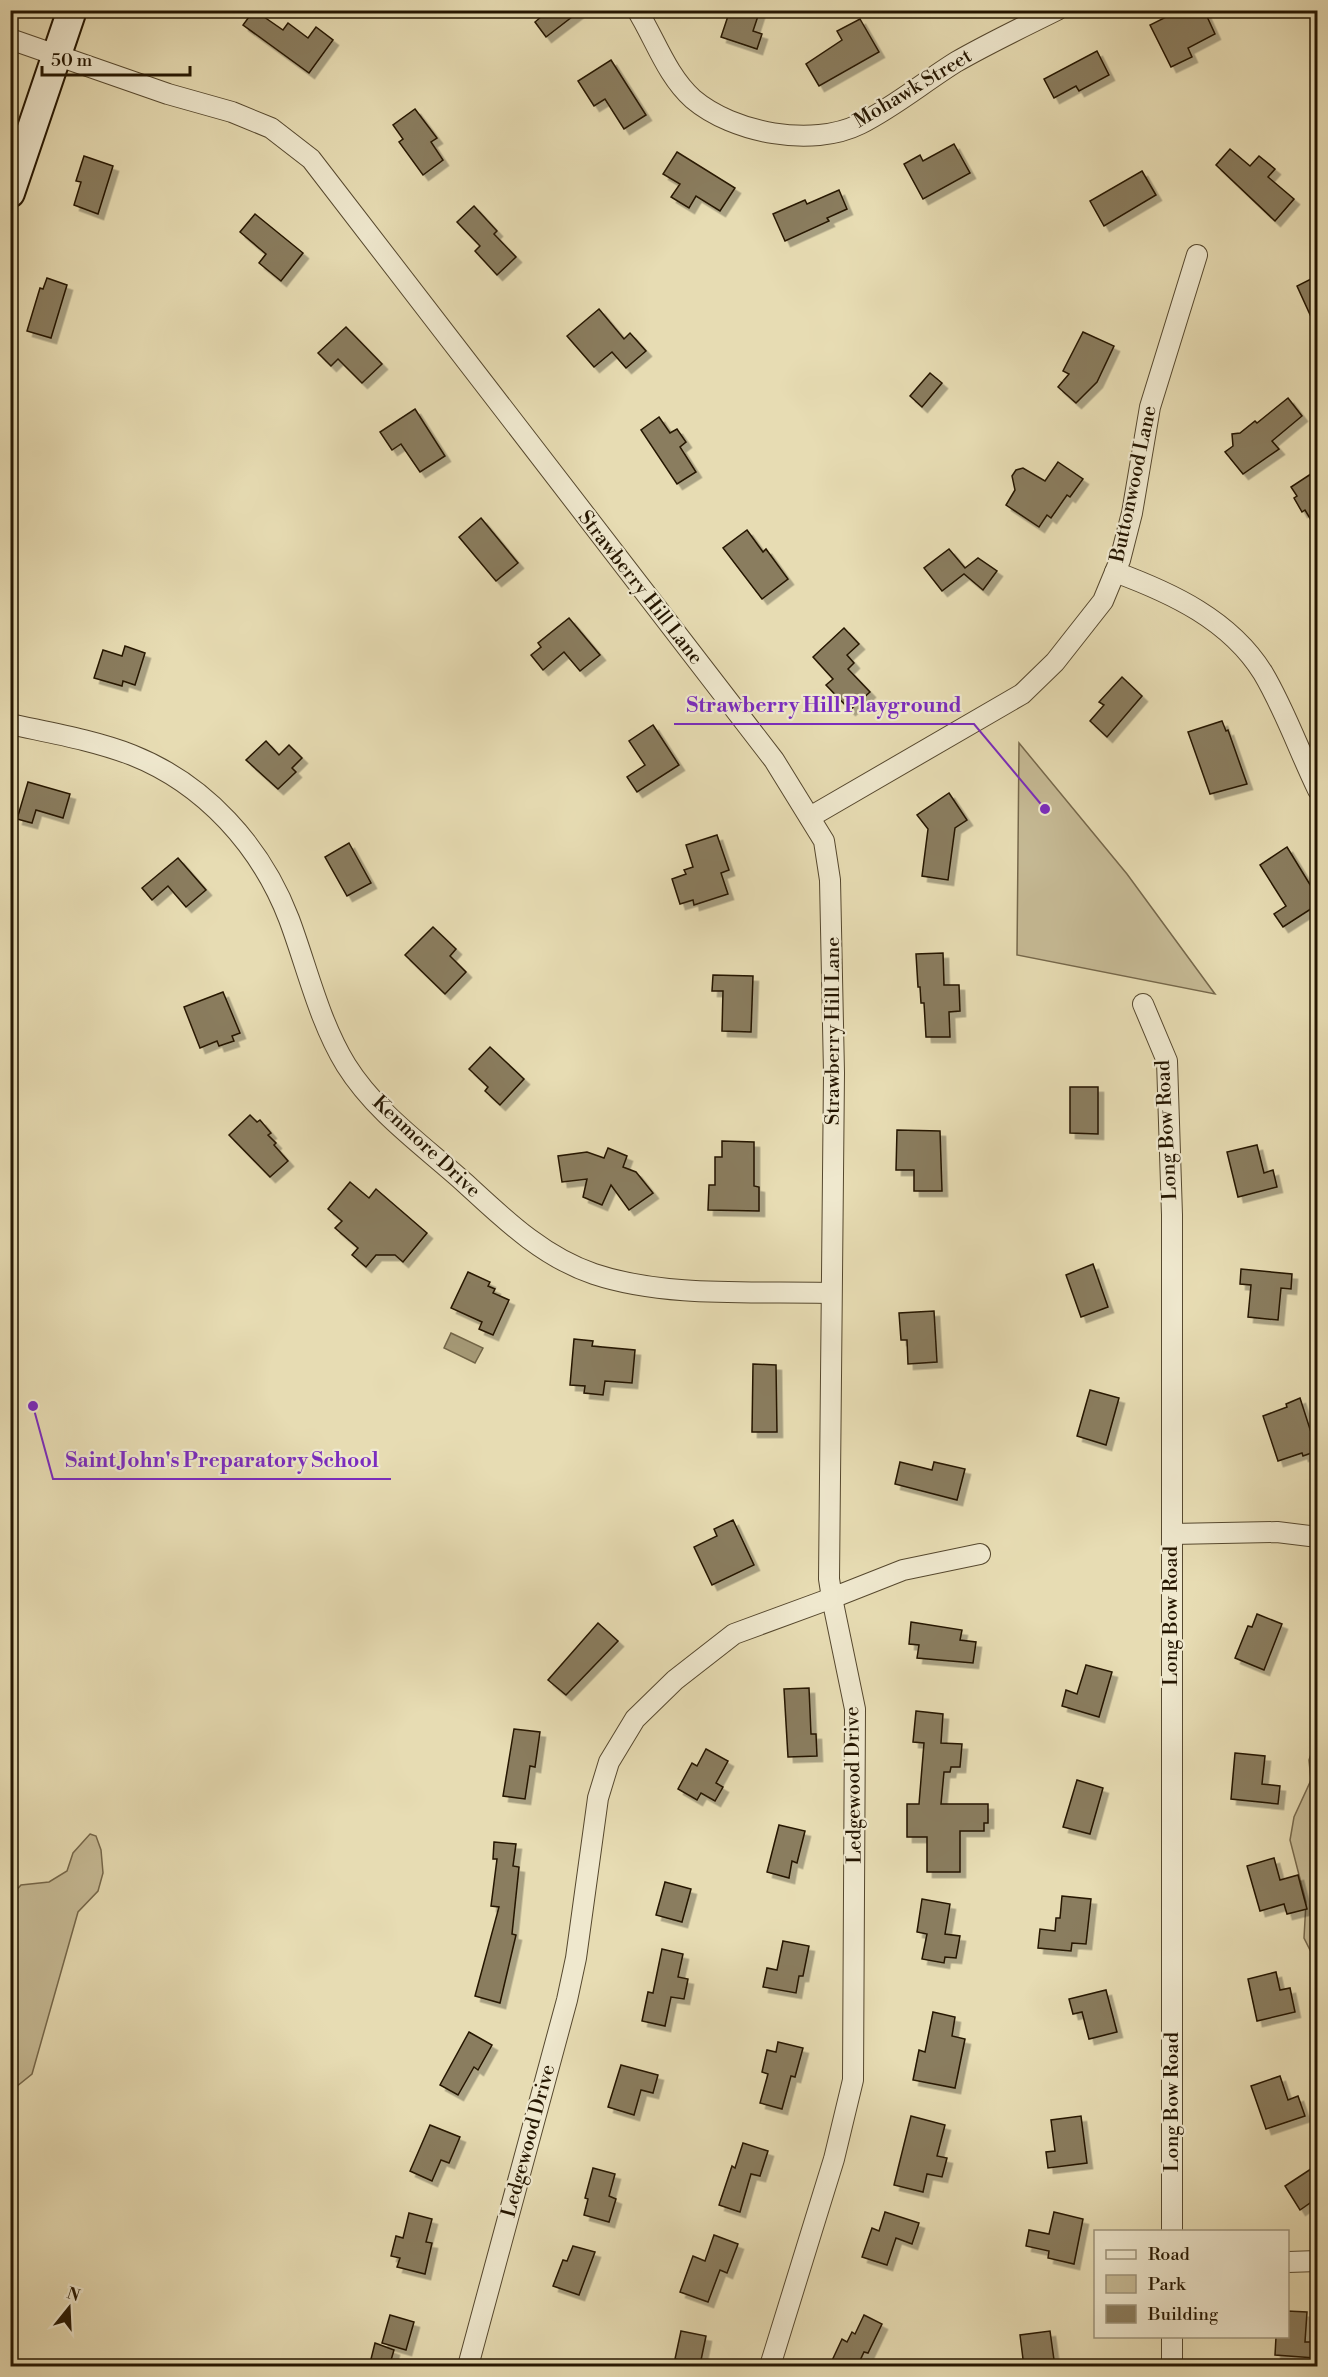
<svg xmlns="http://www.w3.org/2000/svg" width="1328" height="2377" font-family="'Libre Bodoni',serif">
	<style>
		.green { fill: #c6ba95; stroke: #76684b; stroke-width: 1.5 }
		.water { fill: #a59976; stroke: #726547; stroke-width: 1.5 }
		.building { fill: #8a7d5e; stroke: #251601; stroke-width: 1.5; filter: url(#shadow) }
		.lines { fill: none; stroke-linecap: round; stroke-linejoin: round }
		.street-casing { stroke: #56482e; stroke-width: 22 }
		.secondary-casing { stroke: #251601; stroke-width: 32 }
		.street { stroke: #efe8ce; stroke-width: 20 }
		.secondary { stroke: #efe8ce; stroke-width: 28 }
		.labels { text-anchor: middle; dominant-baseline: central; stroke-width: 4.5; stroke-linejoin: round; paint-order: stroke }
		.street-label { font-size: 20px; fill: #251601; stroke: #efe8ce }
		.leader { fill: none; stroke: #7b2cbf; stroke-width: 2 }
		.callout-dot { fill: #7b2cbf; stroke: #efe8ce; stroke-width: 2 }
		.callout-label { font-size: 21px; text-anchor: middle; font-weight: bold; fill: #7b2cbf; stroke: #efe8ce; stroke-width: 4.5; stroke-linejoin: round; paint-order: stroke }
	</style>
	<defs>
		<filter id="shadow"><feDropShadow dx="5.5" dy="5.5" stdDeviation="0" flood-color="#0004"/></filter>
	</defs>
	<rect width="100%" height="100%" fill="#e7dcb3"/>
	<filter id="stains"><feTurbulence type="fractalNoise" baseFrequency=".00333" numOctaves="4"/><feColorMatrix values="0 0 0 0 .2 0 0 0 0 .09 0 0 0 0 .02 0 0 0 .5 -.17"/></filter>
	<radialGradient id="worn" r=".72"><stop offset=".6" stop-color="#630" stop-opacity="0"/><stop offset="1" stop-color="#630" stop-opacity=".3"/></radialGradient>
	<g class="green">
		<path d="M1019,743L1127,874L1215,994L1017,955Z"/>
		<path d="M1313,1748L1317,1749V1964L1304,1938L1306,1902L1290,1840L1294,1817L1311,1780L1309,1760Z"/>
		<path d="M90,1834L96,1836L101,1850L103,1873L98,1891L78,1912L32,2074L11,2091V1896L21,1885L49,1882L67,1871L73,1853Z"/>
	</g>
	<path class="water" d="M451,1333L483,1348L475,1363L444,1348Z"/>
	<g class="building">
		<path d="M254,10L283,30L288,23L308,38L316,27L333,40L309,73L243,25Z"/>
		<path d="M549,10H581L546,37L535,22Z"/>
		<path d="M730,10H760L753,31L762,34L757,49L721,37Z"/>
		<path d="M1180,10H1204L1215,34L1188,48L1192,57L1171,67L1150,25Z"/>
		<path d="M860,19L879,52L819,86L806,64L842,40L837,31Z"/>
		<path d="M1097,51L1109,75L1079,91L1076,86L1054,98L1044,79Z"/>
		<path d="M611,60L646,115L624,129L605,99L594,106L578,81Z"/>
		<path d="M415,109L437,138L431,142L443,160L423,175L399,142L403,139L393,125Z"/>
		<path d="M954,144L970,173L923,199L904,164L920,155L923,161Z"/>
		<path d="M1230,149L1250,166L1259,156L1275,169L1268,177L1294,199L1275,221L1216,165Z"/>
		<path d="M677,152L735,188L720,211L696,196L689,208L671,197L680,184L663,174Z"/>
		<path d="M84,156L113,166L98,214L74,205L81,182L76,181Z"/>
		<path d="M1142,171L1156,195L1104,226L1090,201Z"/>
		<path d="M839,190L847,209L827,218L829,221L785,241L773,214L805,200L807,204Z"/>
		<path d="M474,206L497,231L494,234L516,257L497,275L475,251L480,246L457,222Z"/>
		<path d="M255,214L303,253L281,281L259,263L266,254L240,232Z"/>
		<path d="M1317,276V330L1297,286Z"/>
		<path d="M47,278L67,285L51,338L27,331L40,288L43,289Z"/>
		<path d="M599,309L624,339L630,333L646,351L626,368L612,352L594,367L567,336Z"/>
		<path d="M346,327L382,364L362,383L338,359L331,366L318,353Z"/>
		<path d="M1083,332L1114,346L1097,382L1076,403L1058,387L1069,374L1063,371Z"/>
		<path d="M930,373L942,383L922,407L910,396Z"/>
		<path d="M1288,398L1302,416L1272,441L1279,449L1243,474L1225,452L1233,446L1232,434L1240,433L1255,421L1257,423Z"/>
		<path d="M415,409L445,456L420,472L401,444L392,450L380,432Z"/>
		<path d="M659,417L670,433L677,429L686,442L680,447L696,472L677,484L641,430Z"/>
		<path d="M1058,462L1083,479L1070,497L1067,495L1051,518L1047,515L1039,527L1006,505L1015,490L1012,476L1016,470L1023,468L1045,481Z"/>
		<path d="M1317,470V530L1305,510L1302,512L1294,498L1297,496L1291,487Z"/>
		<path d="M481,518L518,563L496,581L459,537Z"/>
		<path d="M747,530L763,552L766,549L788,579L762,599L723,548Z"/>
		<path d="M949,549L965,568L978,558L997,571L983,590L964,574L942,591L924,568Z"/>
		<path d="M569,618L600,655L580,671L564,652L543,670L531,655L541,647L538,643Z"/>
		<path d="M844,628L859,644L847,655L854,663L848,669L870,692L850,710L826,685L833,679L813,657Z"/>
		<path d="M125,646L145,653L135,685L123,681L122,686L94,678L103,650L122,656Z"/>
		<path d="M1122,677L1142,696L1107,737L1090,721L1104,705L1099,702Z"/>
		<path d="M1222,721L1226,731L1228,730L1247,784L1210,794L1188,732Z"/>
		<path d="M653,725L679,765L637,792L627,777L645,765L629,741Z"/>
		<path d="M266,741L279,755L289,745L302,758L292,768L296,772L278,789L246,760Z"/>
		<path d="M28,782L70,794L63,818L36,810L32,823L17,819Z"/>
		<path d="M949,793L967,820L955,828L948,880L922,876L928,829L917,815Z"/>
		<path d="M717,835L729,870L721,873L728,894L694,905L693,900L680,904L672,879L686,874L684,870L693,867L686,845Z"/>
		<path d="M349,843L371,883L347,896L325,857Z"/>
		<path d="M1287,847L1317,896V905L1283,927L1274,914L1286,906L1260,865Z"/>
		<path d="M178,858L206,890L186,907L168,886L152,900L142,888Z"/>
		<path d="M433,927L456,949L450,956L466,972L445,994L405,955Z"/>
		<path d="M943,953L944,985H959L960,1011L949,1012L950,1037H926L924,1003H921L920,987H918L916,954Z"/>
		<path d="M713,975L753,976L751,1032L722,1031L723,991H712Z"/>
		<path d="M223,992L240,1033L232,1036L234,1041L219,1046L217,1041L200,1048L184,1007Z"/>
		<path d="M490,1047L524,1079L500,1105L485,1091L488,1087L469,1069Z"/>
		<path d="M1070,1087H1098V1134L1070,1133Z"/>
		<path d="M250,1115L257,1122L260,1120L271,1133L268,1135L276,1143L274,1145L288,1161L270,1177L229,1135Z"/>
		<path d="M897,1130L940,1131L942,1191H914V1170H896Z"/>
		<path d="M722,1141L754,1142V1186L759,1187V1211L708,1210L709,1185H715V1157H722Z"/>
		<path d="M1257,1145L1264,1173L1273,1170L1277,1187L1238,1197L1227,1152Z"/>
		<path d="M608,1148L627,1156L623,1167L636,1172L653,1193L629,1210L611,1185L602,1205L583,1197L587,1179L562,1182L558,1156L587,1152L604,1158Z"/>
		<path d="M350,1182L369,1198L376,1189L427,1233L403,1262L395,1255H376L366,1267L352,1255L358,1248L335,1228L342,1221L328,1209Z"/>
		<path d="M1093,1264L1108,1307L1081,1317L1066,1275Z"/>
		<path d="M1241,1269L1292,1274L1291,1289L1281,1288L1278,1320L1248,1317L1251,1285L1240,1284Z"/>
		<path d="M468,1272L490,1282L488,1286L495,1289L493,1293L509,1300L493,1335L479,1329L482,1322L451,1308Z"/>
		<path d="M934,1311L937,1362L908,1364L907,1340H901L899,1313Z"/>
		<path d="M574,1339L593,1341L592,1346L635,1350L632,1383L605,1381L603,1395L584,1393L585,1386L570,1385Z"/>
		<path d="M753,1364L776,1365L777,1432H752Z"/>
		<path d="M1090,1390L1119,1398L1106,1445L1077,1436Z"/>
		<path d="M1300,1398L1317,1451L1303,1456L1302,1453L1278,1461L1263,1416L1287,1407L1286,1404Z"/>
		<path d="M900,1462L932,1470L934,1462L965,1469L957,1500L895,1484Z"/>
		<path d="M733,1520L754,1565L712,1585L694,1547L717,1536L714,1529Z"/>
		<path d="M1257,1614L1282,1624L1264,1670L1235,1658L1248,1626L1252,1627Z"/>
		<path d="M911,1622L962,1630L960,1640L976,1642L973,1663L917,1658L919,1645L909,1644Z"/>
		<path d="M598,1623L618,1641L566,1695L548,1680Z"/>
		<path d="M1086,1665L1112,1672L1099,1717L1062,1706L1066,1690L1077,1694Z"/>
		<path d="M809,1688L811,1734H816L817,1756L788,1757L784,1689Z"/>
		<path d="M916,1711L943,1714L941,1743L962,1744L960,1767H951L950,1772H944L941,1804H988V1823H984V1831H960V1872H927V1837H907V1804H919L924,1743L913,1742Z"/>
		<path d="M514,1729L540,1732L535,1767L530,1766L525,1799L503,1796Z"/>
		<path d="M706,1749L728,1761L716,1783L723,1787L715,1801L701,1793L697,1800L678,1789L692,1763L697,1766Z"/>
		<path d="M1235,1753L1265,1756L1262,1784L1280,1786L1278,1804L1231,1799Z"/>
		<path d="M1077,1780L1103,1788L1090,1834L1063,1827Z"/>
		<path d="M779,1825L805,1831L797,1863L792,1861L789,1878L767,1872Z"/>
		<path d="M494,1842L516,1844L513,1866L519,1867L512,1934L516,1935L500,2003L475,1996L499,1907L491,1906L497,1859H493Z"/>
		<path d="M1274,1858L1280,1880L1298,1875L1307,1909L1287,1914L1284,1904L1260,1911L1247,1866Z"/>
		<path d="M665,1882L691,1889L682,1922L656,1915Z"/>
		<path d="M1062,1896L1091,1899L1086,1944L1072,1943L1071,1951L1038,1948L1040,1929L1055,1931L1056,1918H1060Z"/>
		<path d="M922,1899L950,1904L945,1934L960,1936L956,1958L945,1957L944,1963L922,1959L927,1934L917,1932Z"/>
		<path d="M783,1941L809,1946L803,1976H799L796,1993L763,1987L767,1968L777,1970Z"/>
		<path d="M662,1949L683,1954L678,1977L688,1979L684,1999L671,1997L665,2026L642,2021L648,1992L653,1993Z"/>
		<path d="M1276,1972L1280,1990L1290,1988L1295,2012L1257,2021L1248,1979Z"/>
		<path d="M1106,1990L1117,2032L1089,2039L1082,2012L1073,2014L1069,1999Z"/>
		<path d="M933,2012L955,2017L952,2036L965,2039L955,2088L913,2080L919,2050L925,2052Z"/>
		<path d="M469,2032L492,2045L478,2070L474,2067L458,2095L440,2085Z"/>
		<path d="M778,2042L803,2048L795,2077L791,2076L782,2109L760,2103L768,2074L762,2072L767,2050L776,2052Z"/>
		<path d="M621,2065L658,2075L653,2093L641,2090L634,2115L608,2107Z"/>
		<path d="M1280,2076L1288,2100L1298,2096L1305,2116L1266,2129L1251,2086Z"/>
		<path d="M911,2116L945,2125L937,2156L947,2158L942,2177L927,2174L923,2192L894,2185Z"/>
		<path d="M1081,2116L1087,2163L1048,2168L1046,2152L1055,2151L1051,2120Z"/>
		<path d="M430,2125L460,2137L449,2163L441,2160L432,2181L410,2171Z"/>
		<path d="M743,2143L768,2151L760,2176L751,2174L740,2212L719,2205L732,2166L735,2168Z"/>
		<path d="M1317,2165V2198L1300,2210L1285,2186Z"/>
		<path d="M593,2168L615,2174L609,2196L616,2199L609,2222L584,2215L588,2199L585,2198Z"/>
		<path d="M885,2212L919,2223L912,2244L896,2238L887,2265L862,2257L872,2228L879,2231Z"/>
		<path d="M1054,2212L1083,2219L1074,2264L1048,2258L1049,2251L1026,2246L1029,2230L1049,2234Z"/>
		<path d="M409,2213L432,2219L426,2242L432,2243L425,2274L397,2267L400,2258L391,2256L396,2236L403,2238Z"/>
		<path d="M714,2235L738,2244L727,2273L720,2270L708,2302L680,2292L693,2256L705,2261Z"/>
		<path d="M573,2246L595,2252L579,2295L553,2286L563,2260L567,2261Z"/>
		<path d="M1287,2311L1307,2312L1305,2342H1316L1315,2358L1275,2355L1276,2337H1287Z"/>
		<path d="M390,2315L414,2322L406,2350L382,2343Z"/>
		<path d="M864,2315L882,2324L868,2353L864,2352L857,2367H829L842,2339L847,2342L852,2332L855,2334Z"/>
		<path d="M681,2331L706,2336L700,2365L675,2359Z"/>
		<path d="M1050,2331L1055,2367H1024L1020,2335Z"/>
		<path d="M375,2343L394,2350L389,2367H369Z"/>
	</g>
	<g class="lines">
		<g class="street-casing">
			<g id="street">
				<path d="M637,10C655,39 667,76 693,99C733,133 812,148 860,124C894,107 924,82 956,62C989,43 1023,27 1057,10"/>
				<path d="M10,39L168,94L232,112L271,128L311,159L774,760L824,841L830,880L834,1073L829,1579L832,1598L903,1570L980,1554"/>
				<path d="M1115,572C1172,593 1230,620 1263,673C1285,710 1299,751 1318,790"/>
				<path d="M10,724C51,733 93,740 132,755C205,784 261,846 289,919C307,967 319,1021 346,1065C376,1113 424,1146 466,1184C504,1219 543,1257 594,1274C666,1298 756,1291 831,1293"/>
				<path d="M810,817L1022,694L1055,662L1103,601L1120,560L1132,513L1150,407L1197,255"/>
				<path d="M1143,1004L1167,1061L1172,1215V2232"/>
				<path d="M1172,1534L1277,1532L1318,1537"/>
				<path d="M1288,2262L1318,2261"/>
				<path d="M468,2366L567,2000L576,1958L598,1798L609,1762L635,1719L675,1680L734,1634L832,1598L855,1709L853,2080L834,2159L770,2366"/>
				<path d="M1172,2366V2336"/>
			</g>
		</g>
		<g class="secondary-casing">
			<path id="secondary" d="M10,193L72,10"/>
		</g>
		<use href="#street" class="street"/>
		<use href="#secondary" class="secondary"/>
	</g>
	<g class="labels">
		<g class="street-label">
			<text transform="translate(913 89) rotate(-31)">Mohawk Street</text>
			<text transform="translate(1134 484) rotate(-78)">Buttonwood Lane</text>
			<text transform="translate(640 588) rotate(52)">Strawberry Hill Lane</text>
			<text transform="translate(833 1031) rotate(-90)">Strawberry Hill Lane</text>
			<text transform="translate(1167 1130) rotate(-93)">Long Bow Road</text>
			<text transform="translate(426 1147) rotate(43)">Kenmore Drive</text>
			<text transform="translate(1171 1616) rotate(-90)">Long Bow Road</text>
			<text transform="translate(854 1785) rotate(-91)">Ledgewood Drive</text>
			<text transform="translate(1172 2102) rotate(-90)">Long Bow Road</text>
			<text transform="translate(529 2141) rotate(-75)">Ledgewood Drive</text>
		</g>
	</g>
	<path class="leader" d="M1045 809L974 724H674M33 1406L53 1479H391"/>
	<g class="callout-dot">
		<circle cx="1045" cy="809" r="6"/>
		<circle cx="33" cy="1406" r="6"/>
	</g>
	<g class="callout-label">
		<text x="824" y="712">Strawberry Hill Playground</text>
		<text x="222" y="1467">Saint John's Preparatory School</text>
	</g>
	<rect width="1328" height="2377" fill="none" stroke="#e7dcb3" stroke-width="36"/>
	<rect x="12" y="12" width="1304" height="2353" fill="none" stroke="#251601" stroke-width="3"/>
	<rect x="18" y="18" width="1292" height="2341" fill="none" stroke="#251601" stroke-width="1.5"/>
	<rect x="1094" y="2230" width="195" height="108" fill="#efe8ce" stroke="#9e947c" stroke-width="1.5"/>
	<rect x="1106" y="2250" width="30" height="9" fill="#efe8ce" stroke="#9e947c" stroke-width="1.5"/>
	<text x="1148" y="2260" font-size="18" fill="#251601">Road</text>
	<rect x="1106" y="2275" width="30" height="18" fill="#c6ba95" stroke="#9e947c" stroke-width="1.5"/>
	<text x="1148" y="2290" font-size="18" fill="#251601">Park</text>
	<rect x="1106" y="2305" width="30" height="18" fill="#8a7d5e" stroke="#9e947c" stroke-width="1.5"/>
	<text x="1148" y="2320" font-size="18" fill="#251601">Building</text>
	<g transform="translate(69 2308) rotate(18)" stroke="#efe8ce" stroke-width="4.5" paint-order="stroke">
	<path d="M0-4.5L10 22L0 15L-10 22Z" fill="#251601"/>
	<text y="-9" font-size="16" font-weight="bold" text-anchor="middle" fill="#251601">N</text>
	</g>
	<path d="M42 66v9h148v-9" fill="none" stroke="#251601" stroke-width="3"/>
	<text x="51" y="66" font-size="18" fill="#251601" stroke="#efe8ce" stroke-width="4.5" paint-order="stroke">50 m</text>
	<rect width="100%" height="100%" filter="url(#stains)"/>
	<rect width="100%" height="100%" fill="url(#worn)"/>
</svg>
